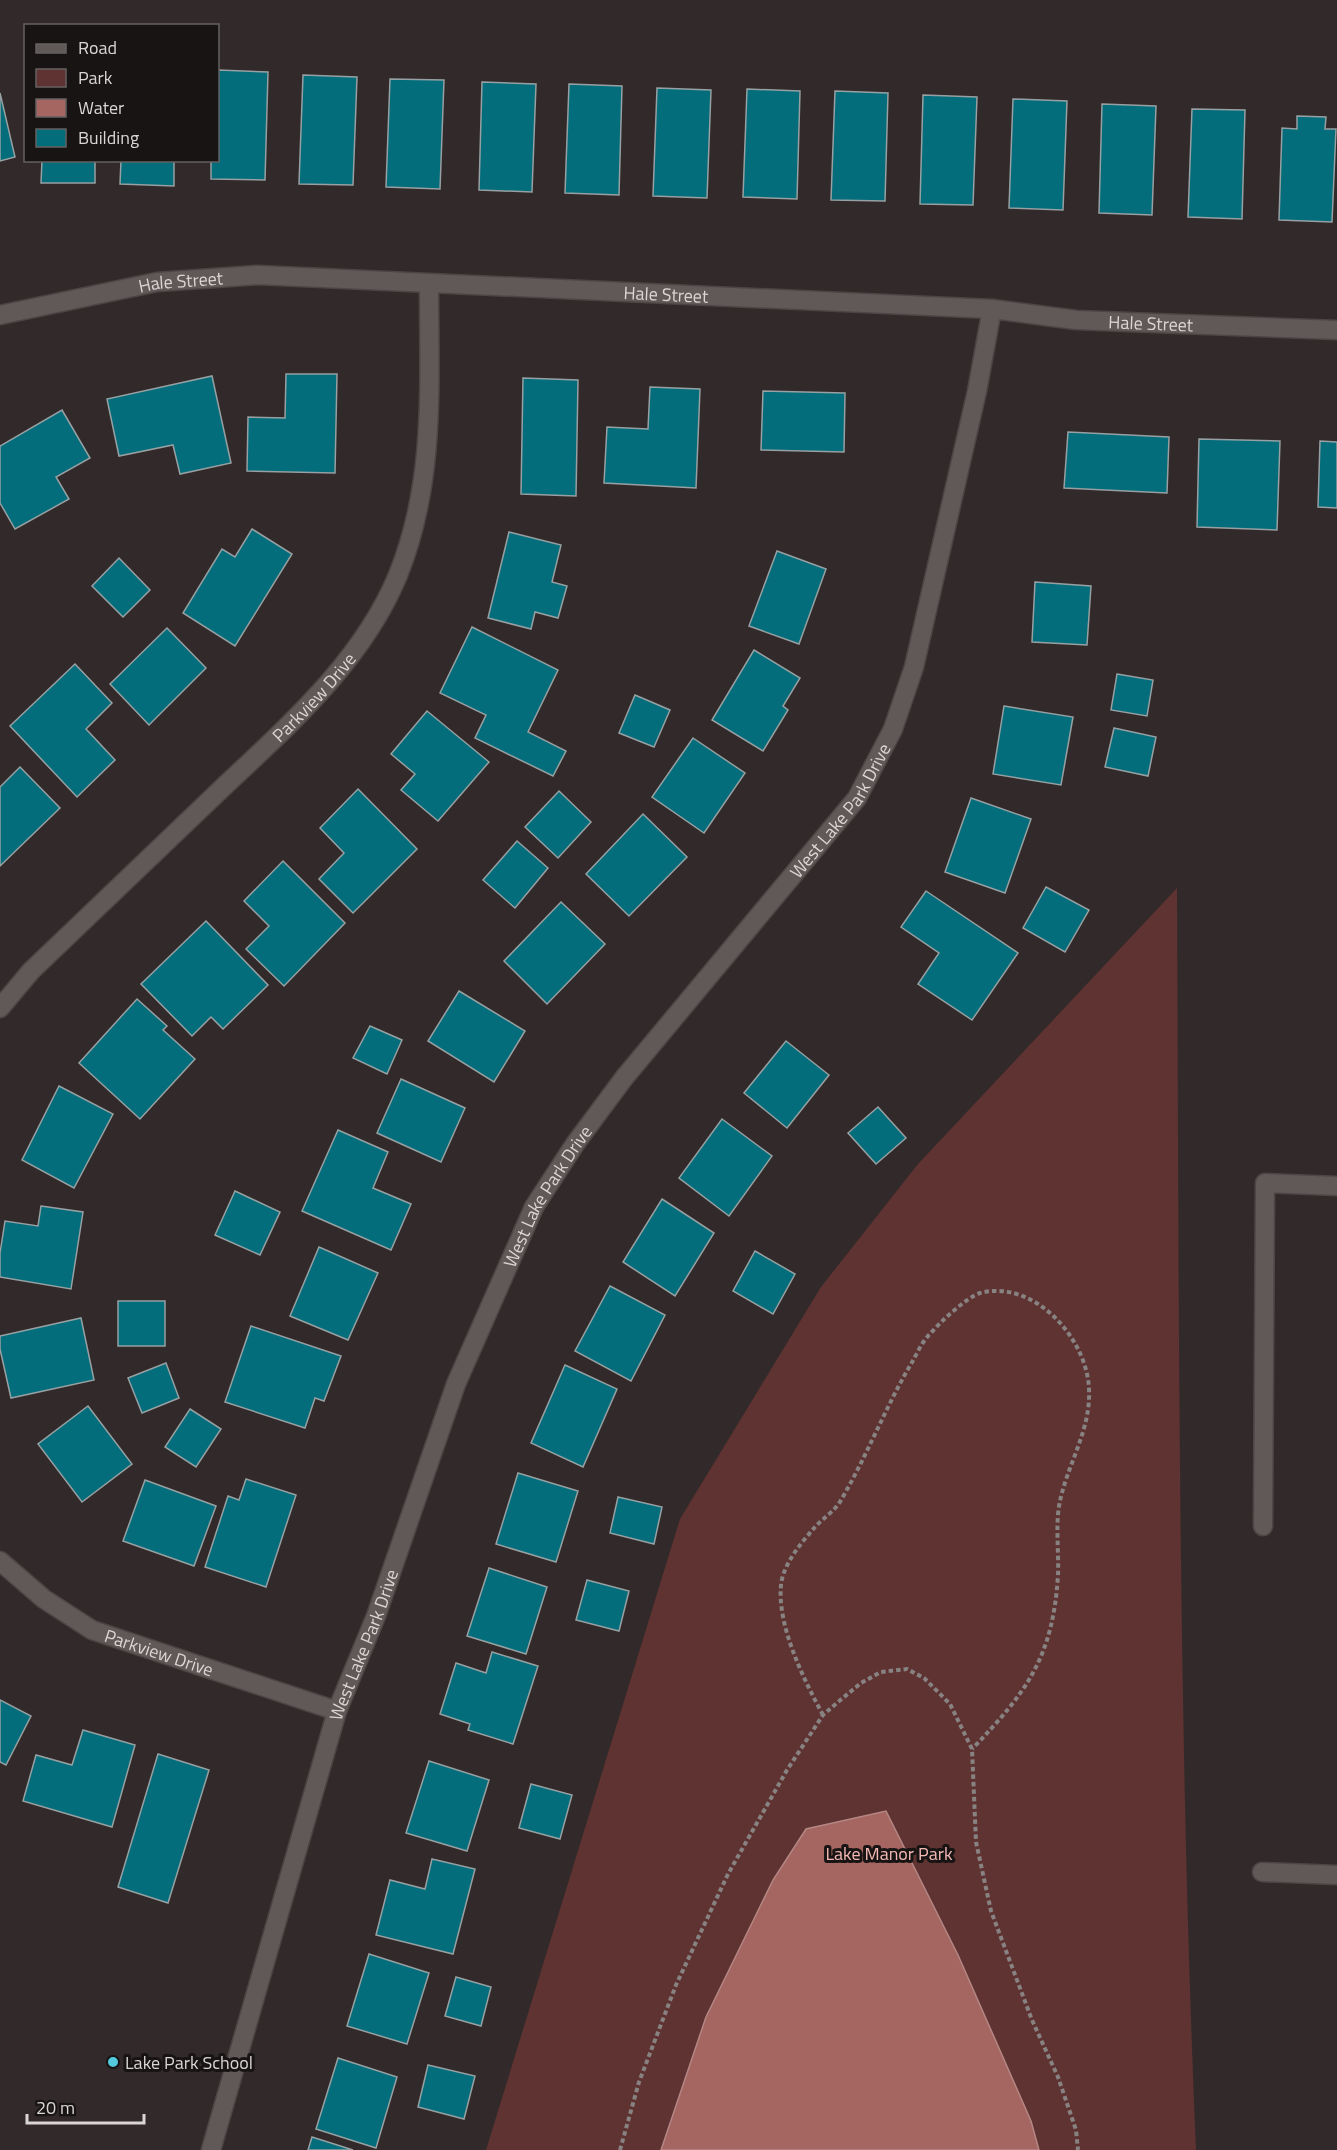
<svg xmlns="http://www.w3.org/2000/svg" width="1337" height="2150" font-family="'Titillium Web',sans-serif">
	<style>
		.green { fill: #5e3331 }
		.water { fill: #a56561; stroke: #b58784; stroke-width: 1.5 }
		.building { fill: #036d7b; stroke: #97a0a2; stroke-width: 1.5 }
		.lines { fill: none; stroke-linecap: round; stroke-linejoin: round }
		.lane-casing { stroke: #4b4645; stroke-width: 21 }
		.street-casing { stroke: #4b4645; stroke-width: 21 }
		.path { stroke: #888282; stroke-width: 4; stroke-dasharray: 4.5 3; stroke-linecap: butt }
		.lane { stroke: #615958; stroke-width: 18 }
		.street { stroke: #615958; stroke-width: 18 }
		.poi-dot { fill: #54cade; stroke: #171413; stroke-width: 2 }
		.labels { text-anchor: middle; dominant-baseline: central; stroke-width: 6; stroke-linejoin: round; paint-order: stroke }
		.street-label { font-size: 18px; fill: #dbd6d6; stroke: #171413 }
		.park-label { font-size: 18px; fill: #f4b9b5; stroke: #171413 }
		.poi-label { font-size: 18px; fill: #dbd6d6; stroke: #171413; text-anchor: start }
	</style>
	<rect width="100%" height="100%" fill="#322a2a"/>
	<path class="green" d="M1177,888C1179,1309 1178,1730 1196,2150H486L680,1519L821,1287L918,1164Z"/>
	<path class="water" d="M886,1811L958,1955L1031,2121L1039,2150H661L706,2017L773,1880L806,1829Z"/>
	<g class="building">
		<path d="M218,70L268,72L265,180L211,179V160H218Z"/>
		<path d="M303,75L357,77L353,185L299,184Z"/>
		<path d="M390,79L444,80L440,189L386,187Z"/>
		<path d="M482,82L536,84L532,192L479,190Z"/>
		<path d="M569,84L622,86L619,195L565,193Z"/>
		<path d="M657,88L711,90L707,198L653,196Z"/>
		<path d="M747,89L800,91L797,199L743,197Z"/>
		<path d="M835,91L888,93L885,201L831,200Z"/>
		<path d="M0,93L15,157L0,161Z"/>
		<path d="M923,95L977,97L973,205L920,204Z"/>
		<path d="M1013,99L1067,101L1063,210L1009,208Z"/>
		<path d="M1102,104L1156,106L1152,215L1099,213Z"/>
		<path d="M1192,109L1245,110L1242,219L1188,217Z"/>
		<path d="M1297,116L1326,117L1325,129H1336L1332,222L1279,220L1282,128L1297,129Z"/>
		<path d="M42,160H95V183H41Z"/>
		<path d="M121,160H174V186L120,184Z"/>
		<path d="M286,374H337L335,473L247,471L248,417L285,418Z"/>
		<path d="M212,376L231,463L180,474L173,445L119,456L107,399Z"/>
		<path d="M523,378L578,380L576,496L521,494Z"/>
		<path d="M650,387L700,389L696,488L604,483L607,427L648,429Z"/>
		<path d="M763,391L845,393L844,452L761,450Z"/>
		<path d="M62,410L90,458L56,477L69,499L15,529L0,503V446Z"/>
		<path d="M1068,432L1169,437L1167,493L1064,488Z"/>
		<path d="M1199,439L1280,441L1277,530L1197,527Z"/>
		<path d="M1320,441L1337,442V508L1318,507Z"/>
		<path d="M252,529L292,554L235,646L183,613L222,549L235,557Z"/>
		<path d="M509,532L561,545L552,582L567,586L558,618L535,612L531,629L488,618Z"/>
		<path d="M777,551L826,569L799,644L749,626Z"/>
		<path d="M119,558L150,590L123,617L92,586Z"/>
		<path d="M1035,582L1091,586L1087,645L1032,642Z"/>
		<path d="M472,627L558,670L528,732L566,751L553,776L475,738L486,715L440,693Z"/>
		<path d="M167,628L206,668L149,725L110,684Z"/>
		<path d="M754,650L800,678L783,706L788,710L763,751L712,720Z"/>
		<path d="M75,664L112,703L86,729L115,760L77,797L10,726Z"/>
		<path d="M1117,674L1153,680L1147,716L1111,710Z"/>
		<path d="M635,695L670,710L654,747L619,733Z"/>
		<path d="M1004,706L1073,717L1061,785L993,774Z"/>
		<path d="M427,711L489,762L438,821L401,790L415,774L391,754Z"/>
		<path d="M1114,728L1156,737L1148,776L1105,767Z"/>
		<path d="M693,738L745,773L704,833L652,797Z"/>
		<path d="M20,767L60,808L0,866V787Z"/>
		<path d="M358,789L417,849L353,913L319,879L344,853L320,828Z"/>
		<path d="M559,791L591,822L558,858L525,827Z"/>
		<path d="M971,798L1031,819L1005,893L945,872Z"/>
		<path d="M643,814L687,857L629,916L586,874Z"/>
		<path d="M517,841L548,868L515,908L483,880Z"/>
		<path d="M283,861L345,923L284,986L246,949L269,926L244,901Z"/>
		<path d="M1046,887L1089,910L1065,952L1023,928Z"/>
		<path d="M926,891L1018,953L972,1020L918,984L939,953L901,927Z"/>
		<path d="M561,902L605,944L547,1004L504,961Z"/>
		<path d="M206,921L268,985L223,1029L211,1017L192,1036L141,984Z"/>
		<path d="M459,991L525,1031L494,1082L428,1041Z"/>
		<path d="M137,999L167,1026L163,1030L195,1059L140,1119L79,1063Z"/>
		<path d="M370,1026L402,1040L387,1074L353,1058Z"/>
		<path d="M786,1041L829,1075L787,1128L744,1093Z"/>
		<path d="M401,1079L465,1108L441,1162L377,1133Z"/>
		<path d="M59,1086L113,1114L74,1188L22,1160Z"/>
		<path d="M878,1107L906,1138L876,1164L848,1133Z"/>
		<path d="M722,1119L772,1156L729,1216L679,1178Z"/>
		<path d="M338,1130L388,1152L373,1188L411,1204L391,1250L302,1211Z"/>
		<path d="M235,1191L280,1212L260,1255L215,1235Z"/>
		<path d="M662,1199L714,1233L675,1296L623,1262Z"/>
		<path d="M41,1206L83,1212L71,1289L0,1277V1253L5,1221L38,1226Z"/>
		<path d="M319,1247L378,1273L348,1340L290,1316Z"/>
		<path d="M755,1251L795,1274L773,1314L733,1291Z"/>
		<path d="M610,1286L665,1315L631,1381L575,1351Z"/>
		<rect x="118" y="1301" width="47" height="45"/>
		<path d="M81,1318L94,1380L11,1398L0,1349V1336Z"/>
		<path d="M251,1326L341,1356L324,1401L315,1398L305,1428L225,1402Z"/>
		<path d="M166,1363L179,1398L142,1413L128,1378Z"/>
		<path d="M565,1365L617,1389L583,1467L531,1443Z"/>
		<path d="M88,1406L132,1464L82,1502L38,1444Z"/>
		<path d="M190,1409L221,1429L196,1467L165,1447Z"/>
		<path d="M518,1473L578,1491L556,1562L496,1544Z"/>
		<path d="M246,1479L296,1495L266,1587L205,1567L228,1496L239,1500Z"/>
		<path d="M145,1480L216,1506L194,1566L123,1541Z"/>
		<path d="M618,1497L662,1507L654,1544L610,1533Z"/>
		<path d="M489,1568L547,1587L526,1654L467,1636Z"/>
		<path d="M587,1580L629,1591L619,1631L576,1620Z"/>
		<path d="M492,1652L538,1666L513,1744L468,1730L470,1724L440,1714L456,1663L486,1673Z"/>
		<path d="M0,1700L31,1716L6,1765L0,1762Z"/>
		<path d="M83,1730L135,1745L112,1827L23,1801L36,1755L72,1765Z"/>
		<path d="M158,1754L209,1770L168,1903L118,1887Z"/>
		<path d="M429,1761L489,1780L467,1851L406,1833Z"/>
		<path d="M531,1784L572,1795L560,1839L519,1828Z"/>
		<path d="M432,1859L475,1869L453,1954L376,1935L390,1880L425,1889Z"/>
		<path d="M369,1954L429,1973L407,2044L347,2026Z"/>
		<path d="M456,1977L491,1987L481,2026L445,2016Z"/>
		<path d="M338,2058L397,2077L376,2148L316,2129Z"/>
		<path d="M428,2065L475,2076L464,2119L418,2107Z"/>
		<path d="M312,2137L353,2150H308Z"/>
	</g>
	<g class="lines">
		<g class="lane-casing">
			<g id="lane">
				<path d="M1263,1526L1265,1183L1337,1186"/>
				<path d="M1262,1872L1337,1875"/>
			</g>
		</g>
		<g class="street-casing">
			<g id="street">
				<path id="s1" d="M0,315L157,282L258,275L992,309L1076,320L1337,330"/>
				<path id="s2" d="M0,1008L31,971C92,913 153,854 214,796C282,731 361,665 398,575C436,481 429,384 429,285"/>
				<path id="s3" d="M0,1561L44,1599L92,1630L337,1711"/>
				<path id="s4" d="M211,2150L337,1711L376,1616L456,1384L534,1207L575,1144L624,1078L857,798L893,729L914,667L977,391L992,309"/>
			</g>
		</g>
		<g class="path">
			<path d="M823,1715C804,1680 777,1626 781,1585C783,1564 802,1542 815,1527C823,1518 835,1511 841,1500C867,1456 885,1408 911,1364C917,1354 922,1341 931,1333C940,1322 967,1297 980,1293C1034,1279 1087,1338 1089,1389C1091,1430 1068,1463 1060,1501C1055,1524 1059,1551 1058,1575C1053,1657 1027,1692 972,1749"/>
			<path d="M620,2150L639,2082L676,1985L728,1874L787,1770L823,1715L838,1702L861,1683L881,1672L907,1669L924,1678L950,1704L972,1749L976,1842L991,1911L1032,2020L1058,2077L1076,2130L1078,2150"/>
		</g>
		<use href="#lane" class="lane"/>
		<use href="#street" class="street"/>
	</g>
	<circle class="poi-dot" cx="113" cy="2062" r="6"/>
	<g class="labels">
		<g class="street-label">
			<text stroke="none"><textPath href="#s1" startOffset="184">Hale Street</textPath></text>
			<text stroke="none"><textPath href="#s1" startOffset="670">Hale Street</textPath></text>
			<text stroke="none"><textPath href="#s1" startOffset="1156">Hale Street</textPath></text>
			<text stroke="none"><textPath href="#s2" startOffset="442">Parkview Drive</textPath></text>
			<text stroke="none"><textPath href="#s4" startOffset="1500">West Lake Park Drive</textPath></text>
			<text stroke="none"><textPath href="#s4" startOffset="1014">West Lake Park Drive</textPath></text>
			<text stroke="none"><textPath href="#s4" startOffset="528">West Lake Park Drive</textPath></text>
			<text stroke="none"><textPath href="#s3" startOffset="186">Parkview Drive</textPath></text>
		</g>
		<g class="park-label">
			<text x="889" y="1853">Lake Manor Park</text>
		</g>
		<g class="poi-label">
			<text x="125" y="2062">Lake Park School</text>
		</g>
	</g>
	<rect x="24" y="24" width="195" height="138" fill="#171413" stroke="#656261" stroke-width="1.5"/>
	<rect x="36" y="44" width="30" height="9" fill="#615958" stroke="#656261" stroke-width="1.5"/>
	<text x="78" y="54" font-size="18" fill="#dbd6d6">Road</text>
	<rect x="36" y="69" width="30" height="18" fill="#5e3331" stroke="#656261" stroke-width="1.5"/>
	<text x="78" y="84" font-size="18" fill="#dbd6d6">Park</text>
	<rect x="36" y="99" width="30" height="18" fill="#a56561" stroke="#656261" stroke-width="1.5"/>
	<text x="78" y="114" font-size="18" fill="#dbd6d6">Water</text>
	<rect x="36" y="129" width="30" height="18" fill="#036d7b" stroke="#656261" stroke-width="1.5"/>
	<text x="78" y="144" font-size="18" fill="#dbd6d6">Building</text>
	<path d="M27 2114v9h117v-9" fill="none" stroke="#dbd6d6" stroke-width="3"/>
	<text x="36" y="2114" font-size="18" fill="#dbd6d6" stroke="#171413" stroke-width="4.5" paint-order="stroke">20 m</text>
</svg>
